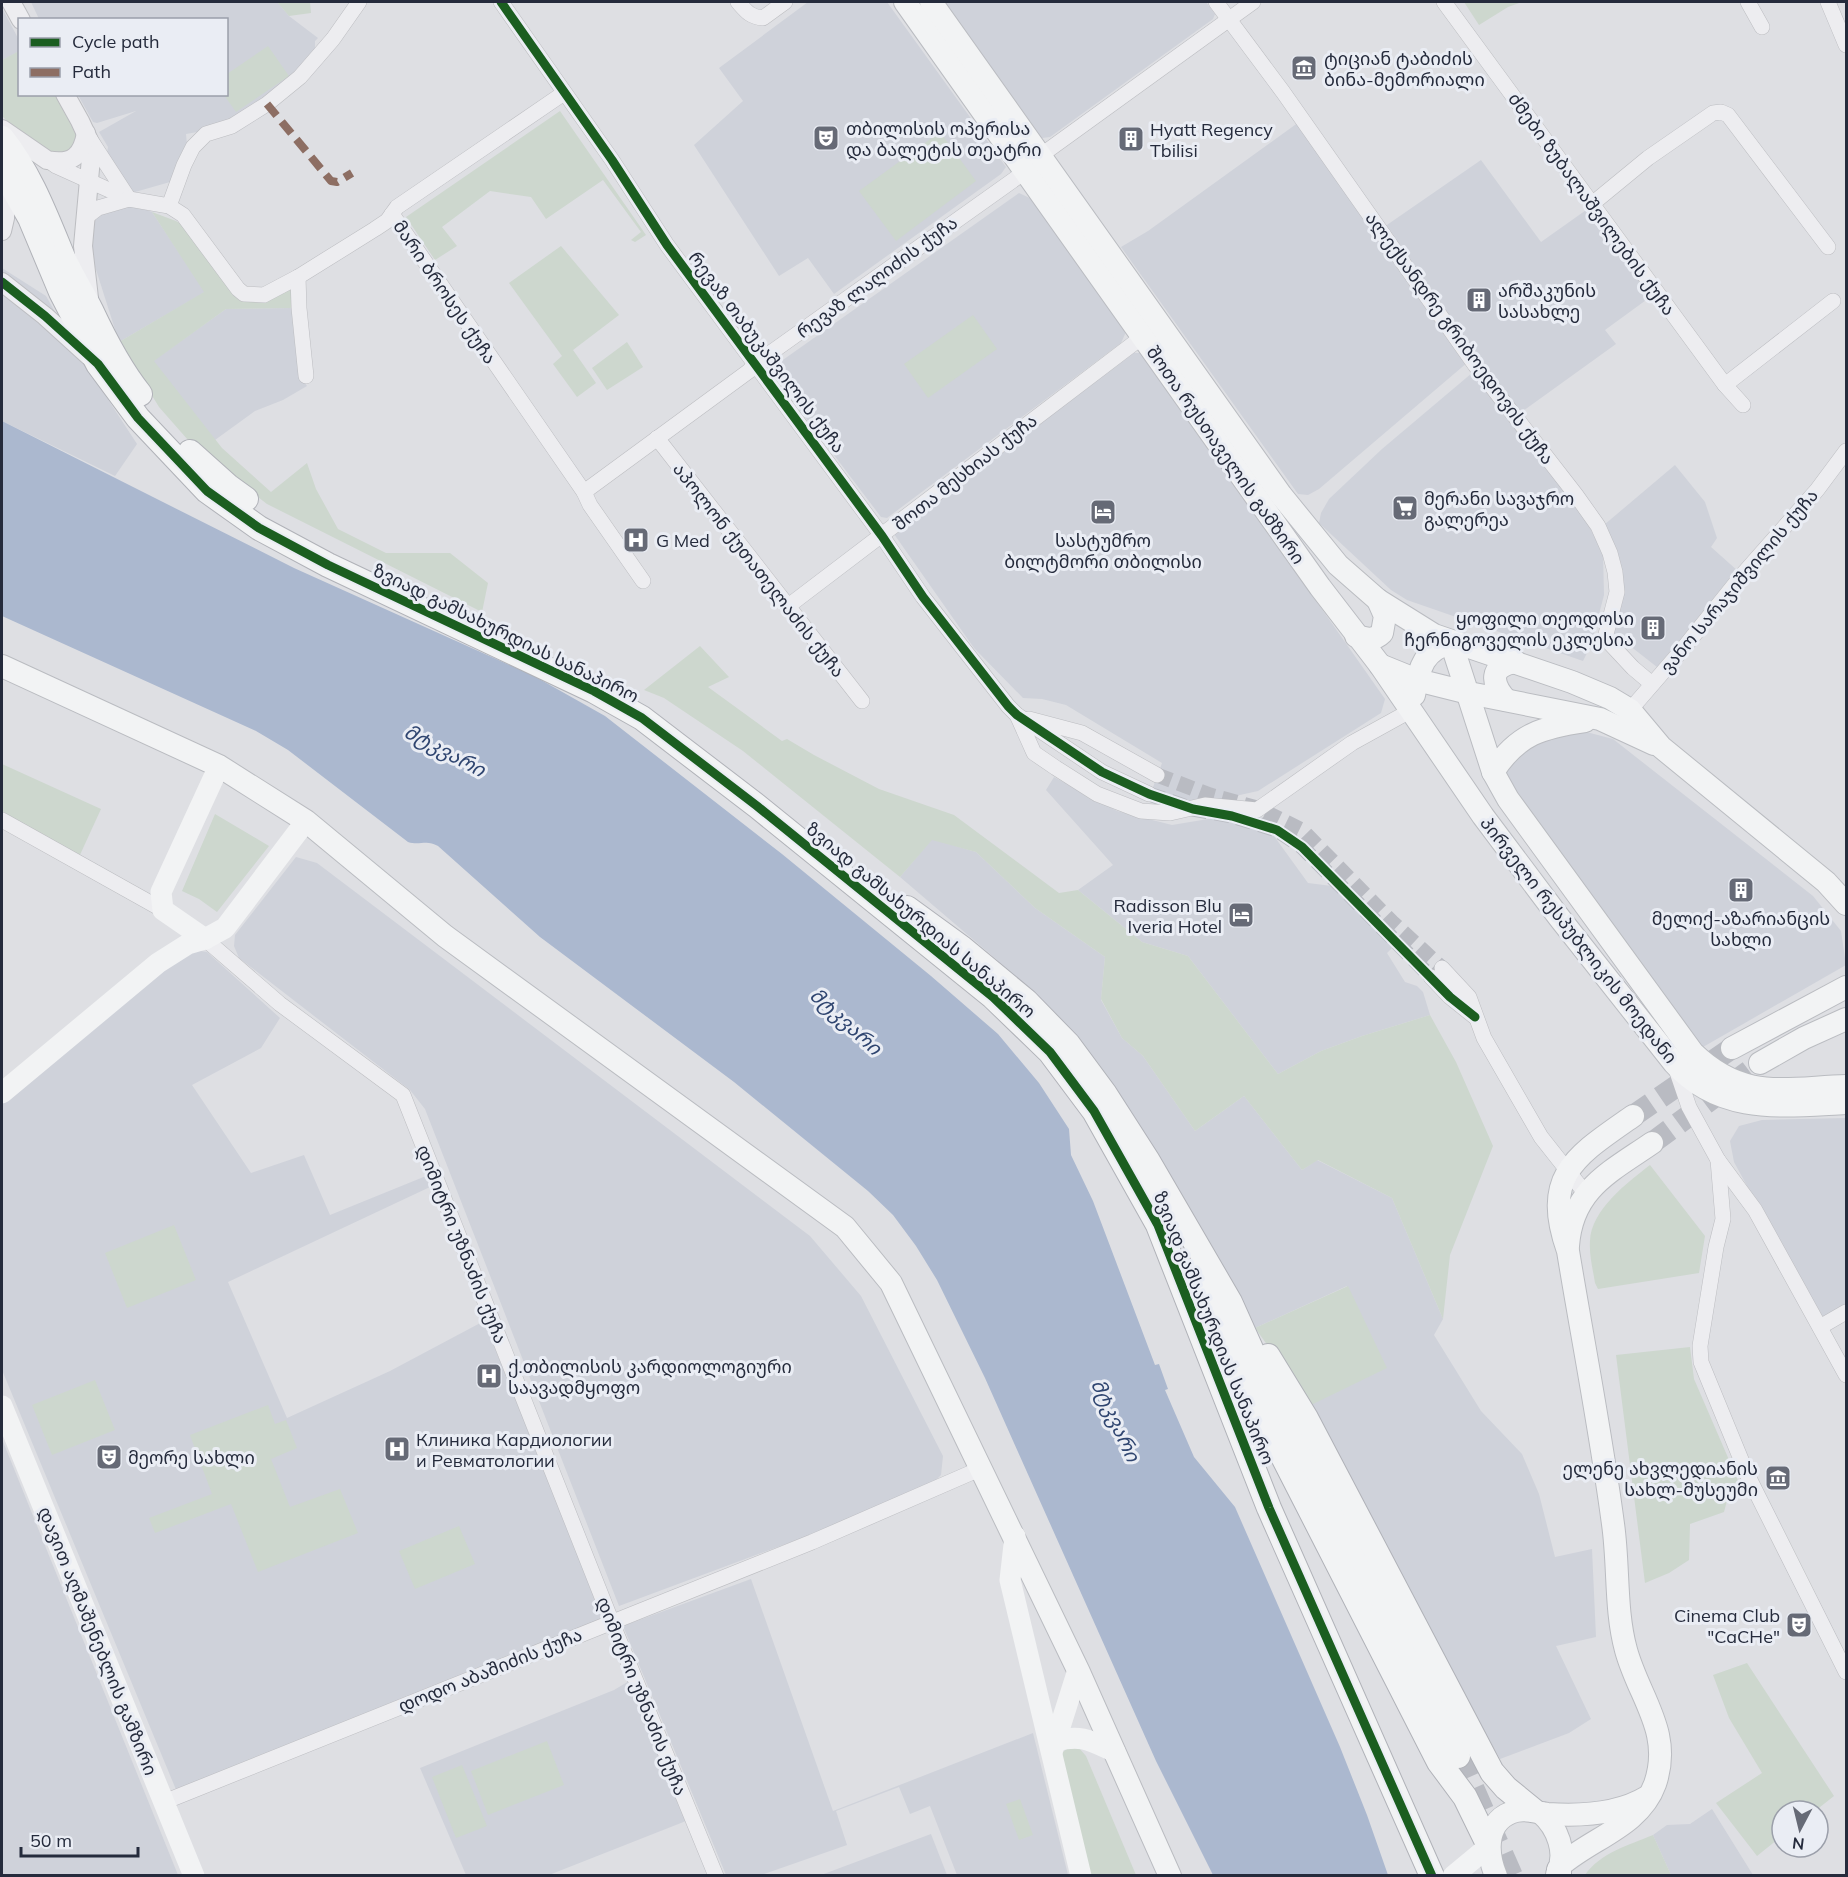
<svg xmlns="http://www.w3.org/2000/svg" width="1848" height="1877" font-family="Mulish,'Noto Sans Georgian',sans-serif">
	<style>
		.built { fill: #cfd2da }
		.green { fill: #cdd7ce }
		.water { fill: #abb8cf }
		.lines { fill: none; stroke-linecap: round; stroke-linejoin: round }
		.minor-tunnel { stroke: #b9bbc2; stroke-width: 15; stroke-dasharray: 15 8; stroke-linecap: butt }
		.primary-tunnel { stroke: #b9bbc2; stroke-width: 22; stroke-dasharray: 22 11; stroke-linecap: butt }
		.trunk-tunnel { stroke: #b9bbc2; stroke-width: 24; stroke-dasharray: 24 12; stroke-linecap: butt }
		.minor-casing { stroke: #bcbdc1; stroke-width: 16 }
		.tertiary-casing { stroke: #bcbdc1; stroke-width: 20 }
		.primary-casing { stroke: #babcc1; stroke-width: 24 }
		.trunk-casing { stroke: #b0b2b8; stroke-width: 26 }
		.minor { stroke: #ededf0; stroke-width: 15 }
		.tertiary { stroke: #ededf0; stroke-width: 18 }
		.secondary { stroke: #f2f3f4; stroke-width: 21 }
		.primary { stroke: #f2f3f4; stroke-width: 22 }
		.trunk { stroke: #f2f3f4; stroke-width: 24 }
		.quiet { stroke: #8d6e63; stroke-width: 8; stroke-dasharray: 15 8; stroke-linecap: butt }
		.cycleway-casing { stroke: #eaedf4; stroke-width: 13 }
		.cycleway { stroke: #1b5e20; stroke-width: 9 }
		.labels { text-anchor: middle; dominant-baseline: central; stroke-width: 6; stroke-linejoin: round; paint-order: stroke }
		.poi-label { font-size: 18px; fill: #252b3c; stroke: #eaedf4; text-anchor: start }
		.street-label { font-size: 18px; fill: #252b3c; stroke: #eaedf4 }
		.water-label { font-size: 20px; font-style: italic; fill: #2f4570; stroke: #eaedf4 }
	</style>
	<rect width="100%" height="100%" fill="#dedfe3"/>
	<g class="built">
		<path d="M31,2H277L289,16L318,38L315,41V51L300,69L252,109L203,131L186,134L187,145L177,180L135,192L126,189L107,153L108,147L99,132L136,111L97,123L93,122L78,95L226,94V20L39,19Z"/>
		<path d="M808,2H887L1006,167L1001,174L834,294L808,258L779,276L694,145L743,101L719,68Z"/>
		<path d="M945,2H1206L1215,14L1213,19L1050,137L1042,138Z"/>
		<path d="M2,8L19,40L20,51L2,60Z"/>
		<path d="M1299,122L1468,362L1319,489L1308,495L1298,494L1121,247L1148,231Z"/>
		<path d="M1481,160L1541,242L1589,208L1653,295L1605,330L1616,344L1520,413L1384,227Z"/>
		<path d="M1019,193L1034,200L1126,332L1121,343L887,518L881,517L774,376L780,362Z"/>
		<path d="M133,205L152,212L205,292L119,342L86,238L90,218Z"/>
		<path d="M2,268L46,296L83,361L137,444L115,476L2,421Z"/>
		<path d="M292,308L300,375L307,386L283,400L255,411L215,440L153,361L226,309Z"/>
		<path d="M1134,353H1142L1385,699L1381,713L1258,791L1199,804L1149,798L1162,763L1066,705L1042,699L1023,698L974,648L894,534Z"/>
		<path d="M1472,373L1584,517L1603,553L1604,595L1591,645L1583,661L1407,600L1391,590L1319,523L1321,513L1329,499L1382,449Z"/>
		<path d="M1675,465L1705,502L1717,538L1711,547L1739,572L1657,667L1611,631L1618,614L1604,525Z"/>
		<path d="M1575,729L1613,739L1813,896L1841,931L1846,965L1703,1047L1498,771L1512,755Z"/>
		<path d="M1054,777L1117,811L1172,825L1256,811L1308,883L1348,888L1394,946L1387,953L1405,982L1417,986L1423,992L1430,1015L1362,1036L1321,1051L1278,1074L1188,956L1142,942L1078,890L1113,865L1046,790Z"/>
		<path d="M932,839L976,852L1035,908L1105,957L1101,1000L1122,1038L1143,1056L1195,1131L1244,1096L1302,1170L1317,1160L1392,1198L1443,1319L1434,1335L1481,1411L1522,1454L1539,1494L1555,1557L1592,1549L1596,1637L1556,1646L1591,1719L1569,1733L1500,1759L1413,1602L1311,1405L1347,1286L1255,1328L1155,1164L1075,1041L996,959L900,877Z"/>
		<path d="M296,857L317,863L810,1236L861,1296L943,1456L941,1475L923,1493L619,1606L425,1109L410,1090L239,958L234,946L235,935Z"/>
		<path d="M195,950L207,952L280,1018L261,1048L192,1085L251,1173L304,1155L330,1215L426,1176L430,1187L228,1282L287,1418L390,1371L484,1321L602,1615L600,1620L177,1792L2,1370V1097L178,956Z"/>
		<path d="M1846,1118V1308L1829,1318H1819L1734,1162L1730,1141L1739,1126L1762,1120Z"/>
		<path d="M2,1439L178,1875H2Z"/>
		<path d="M751,1579L833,1811L1033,1733L1068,1875H957L930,1806L910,1814L899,1787L836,1811L847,1845L761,1875H726L623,1626Z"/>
		<path d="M629,1681L686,1821L549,1875H466L420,1768L614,1690Z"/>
		<path d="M1712,1809L1753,1875H1671L1653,1835L1667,1825L1690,1824Z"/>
		<path d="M931,1834L947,1875H821Z"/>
	</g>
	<g class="green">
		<path d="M277,2H310L311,13L289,16Z"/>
		<path d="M1464,2H1522L1508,7L1479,25Z"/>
		<path d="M268,46L289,76L236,112L224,95L226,94L227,74Z"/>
		<path d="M19,51L20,94L55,95L80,133L81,139L65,154L40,153L2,116V60Z"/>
		<path d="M560,111L646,235L635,242L631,240L641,232L603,180L546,219L531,197L490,191L442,227L457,246L435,260L406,217Z"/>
		<path d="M940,132L976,181L896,241L859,191Z"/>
		<path d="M152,212L176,221L189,229L246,296L292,285V308L226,309L154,361L222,448L271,492L307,463L316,489L338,529L386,553H450L488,583L482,612L267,504L221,469L188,440L159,407L119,342L204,292Z"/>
		<path d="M561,246L619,315L573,350L596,383L577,397L553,364L562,356L509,283Z"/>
		<path d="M973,315L997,349L928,398L904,364Z"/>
		<path d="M627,342L643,367L607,390L592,368Z"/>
		<path d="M700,646L729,677L708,687L782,741L787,739L814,755L879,789L954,815L1059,893L1078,890L1142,942L1188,956L1278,1074L1321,1051L1362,1036L1430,1015L1456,1062L1493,1146L1450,1255L1443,1319L1392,1198L1318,1160L1302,1170L1244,1096L1195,1131L1143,1056L1122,1038L1101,999L1105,957L1035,908L976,852L932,840L900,877L743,751L664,698L644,690Z"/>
		<path d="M2,764L101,809L79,857L2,811Z"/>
		<path d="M215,814L269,846L217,912L199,899L182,891Z"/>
		<path d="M1650,1165L1705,1236L1699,1273L1598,1289L1595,1283C1593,1270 1589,1255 1590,1241C1591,1210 1628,1182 1650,1165Z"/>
		<path d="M174,1225L196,1280L127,1308L105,1253Z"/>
		<path d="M1348,1286L1387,1368L1311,1405L1255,1328Z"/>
		<path d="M1690,1347L1694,1379L1739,1483L1729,1493L1724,1512L1690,1524L1689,1560L1669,1573L1645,1583L1616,1355Z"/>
		<path d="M95,1380L115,1430L52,1455L32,1405Z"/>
		<path d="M268,1405L275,1424L286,1420L297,1448L271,1459L290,1507L340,1489L358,1533L258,1572L231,1504L155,1533L149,1518L212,1494L190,1435Z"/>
		<path d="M459,1526L475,1564L415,1589L399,1551Z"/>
		<path d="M1747,1663L1834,1796L1815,1811H1782V1836L1757,1856L1716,1803L1762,1773L1729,1718L1713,1675Z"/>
		<path d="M547,1741L564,1785L488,1815L471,1771Z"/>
		<path d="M1079,1748L1086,1756L1136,1875H1086L1057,1756L1067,1749Z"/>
		<path d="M462,1765L487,1826L456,1838L432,1777Z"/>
		<path d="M1020,1799L1033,1835L1019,1840L1006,1804Z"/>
		<path d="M1653,1835L1671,1875H1585C1600,1853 1629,1845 1653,1835Z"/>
	</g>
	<path class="water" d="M2,421L294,568L534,676L605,716L782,854L931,976L998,1034L1039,1083L1069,1129L1071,1155L1093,1201L1155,1365L1159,1364L1168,1389L1165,1390L1194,1457L1235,1507L1340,1747L1367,1815L1388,1875H1213L1156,1761L985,1378L937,1280L916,1246L893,1215L868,1191L734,1082L540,937L438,846C426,839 420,846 408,842L288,750L256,731L2,616Z"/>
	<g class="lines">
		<g class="minor-tunnel">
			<path d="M1157,775L1210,795L1257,808L1302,830L1392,922L1442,968"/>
			<path d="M1149,794L1193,809L1232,816L1277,830L1302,847L1431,977"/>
		</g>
		<g class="primary-tunnel">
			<path d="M1633,1116L1732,1048"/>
			<path d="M1652,1143L1760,1063"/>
		</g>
		<path class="trunk-tunnel" d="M1458,1756L1511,1876"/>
		<g class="minor-casing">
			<g id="minor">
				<path d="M501,2L612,160L667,245L882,536L923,597L1008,706L1017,715L1102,772L1149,794"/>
				<path d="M738,2C746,11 750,17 763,18L785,2"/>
				<path d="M1216,2L1283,92L1475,365L1576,495L1598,526L1610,553L1615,572L1617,592L1605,638L1633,668L1652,684"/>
				<path d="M1444,2L1725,385L1743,405"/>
				<path d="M1748,2L1762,27"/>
				<path d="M1828,2L1846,45"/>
				<path d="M90,139L129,199"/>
				<path d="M1040,156L1253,2"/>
				<path d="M48,160L56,166L129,199L169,206L183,215L238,289L244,294L264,295L298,277L375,229L387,221L397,207L564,93"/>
				<path d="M1592,204L1648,158L1713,113L1721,112L1728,115L1828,247"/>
				<path d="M169,206L184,165L193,147L206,134L232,126L267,104L300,77L333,39L359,2"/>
				<path d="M392,214L584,492L590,505L643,581"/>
				<path d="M85,218L98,208L129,199"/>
				<path d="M298,277L299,308L306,376"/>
				<path d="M1725,385L1833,301"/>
				<path d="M657,438L862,701"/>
				<path d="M584,492L749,371L755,364L1026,171"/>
				<path d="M787,607L1142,337"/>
				<path d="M1630,710L1682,650L1743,574L1817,490L1846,451"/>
				<path d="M1017,715L1034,753L1056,768L1097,794L1141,811L1170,813L1205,805L1257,810L1352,743L1410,711"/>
				<path d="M1029,719L1082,733L1157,775"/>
				<path d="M2,820L163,910"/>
				<path d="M205,939L280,1004L403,1095L615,1630L716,1876"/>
				<path d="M1442,968L1469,997L1484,1038L1541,1137L1586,1194"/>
				<path d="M1431,977L1450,997L1475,1017"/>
				<path d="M1675,1066L1689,1107L1718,1160L1755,1210L1846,1375"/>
				<path d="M1718,1160L1723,1219L1716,1247L1700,1346L1701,1362L1747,1474L1846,1672"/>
				<path d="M1820,1327L1846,1312"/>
				<path d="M164,1802L812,1542L982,1468"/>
			</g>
		</g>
		<g class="tertiary-casing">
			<g id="tertiary">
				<path d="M11,2L21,20"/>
				<path d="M65,94L80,121L92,147L83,246L89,298"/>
				<path d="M2,129L47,160C72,165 82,156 86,133"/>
				<path d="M2,231L5,218L6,177"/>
				<path d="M2,282L45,316L89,356"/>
			</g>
		</g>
		<g class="primary-casing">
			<g id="primary">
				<path d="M905,2L1320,587L1380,665L1483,816L1558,916L1674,1063C1721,1115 1782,1106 1846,1103"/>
				<path d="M931,2L1281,495L1338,565L1378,600L1434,635L1572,682L1610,698L1630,710L1661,747L1826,882L1846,904"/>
				<path d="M1356,636C1367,639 1374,641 1382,633L1385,616L1378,600"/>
				<path d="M1451,642L1493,772L1508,799L1693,1053C1743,1101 1783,1088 1846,1086"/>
				<path d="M1380,665L1417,680L1469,693L1600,719L1654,744"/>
				<path d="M2,666L219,766L306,821L445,936L845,1227L891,1283L1078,1670L1170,1876"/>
				<path d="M1414,695C1420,667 1422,652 1451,642"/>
				<path d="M1506,700C1491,683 1489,666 1516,662"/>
				<path d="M1493,772C1517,734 1543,727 1585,721"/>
				<path d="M1732,1048L1846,987"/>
				<path d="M1760,1063L1804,1038L1846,1019"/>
				<path d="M1568,1246C1572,1189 1610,1172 1652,1143"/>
				<path d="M1541,1813C1557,1827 1568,1853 1557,1874"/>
				<path d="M1561,1865C1592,1838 1640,1826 1655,1784C1673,1732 1639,1698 1626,1650C1615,1610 1619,1566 1613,1524C1601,1433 1583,1342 1568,1251C1541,1175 1576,1156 1633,1116"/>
				<path d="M1496,1876C1486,1852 1485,1819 1516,1811C1528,1808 1537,1813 1548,1814C1579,1816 1619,1814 1647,1797"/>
			</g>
		</g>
		<g class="trunk-casing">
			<g id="trunk">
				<path d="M2,138C30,173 46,216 63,257C71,275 82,292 91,310C105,340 120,369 140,394"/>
				<path d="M2,169L30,218L61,292L98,364L138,418L207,491L259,528L328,565L594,691L642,718L757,806L993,997L1050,1052L1094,1111L1158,1225L1269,1508L1432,1876"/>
				<path d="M190,452L228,486L246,499"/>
				<path d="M907,908L962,948L1026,1001L1068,1044L1105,1094L1148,1161L1230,1302L1264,1378L1458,1756"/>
				<path d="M1190,1275L1439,1762L1465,1797L1488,1844"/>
				<path d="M1268,1356L1306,1418L1492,1772L1506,1788L1533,1810"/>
				<path d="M1559,1876V1870"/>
			</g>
		</g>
		<use href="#minor" class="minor"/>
		<use href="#tertiary" class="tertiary"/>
		<g class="secondary">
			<path d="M205,939L163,910L161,892L219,766"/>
			<path d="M2,1093L158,963L188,944L205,939L225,928L306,821"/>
			<path d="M2,1406L194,1876"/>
			<path d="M1015,1536L1010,1580L1081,1876"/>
			<path d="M1056,1741C1082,1734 1091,1741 1115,1752"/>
			<path d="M1052,1752L1078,1670"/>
			<path d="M1453,1876L1488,1847"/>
		</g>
		<use href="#primary" class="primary"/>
		<use href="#trunk" class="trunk"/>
		<path class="quiet" d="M267,104L331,181L337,182L352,173"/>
		<g class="cycleway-casing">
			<g id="cycleway">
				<path d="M501,2L612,160L667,245L882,536L923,597L1008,706L1017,715L1102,772L1149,794L1193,809L1232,816L1277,830L1302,847L1450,997L1475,1017"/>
				<path d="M2,282L45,316L98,364L138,418L207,491L259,528L328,565L594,691L642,718L757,806L993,997L1050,1052L1094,1111L1158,1225L1269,1508L1432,1876"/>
			</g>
		</g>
		<use href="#cycleway" class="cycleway"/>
	</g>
	<defs>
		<g id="museum-square" transform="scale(1.35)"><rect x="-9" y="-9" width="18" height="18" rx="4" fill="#666a76" stroke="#eaedf4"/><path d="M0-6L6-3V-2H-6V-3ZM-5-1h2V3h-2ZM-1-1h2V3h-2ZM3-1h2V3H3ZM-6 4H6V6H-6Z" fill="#fff"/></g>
		<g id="theatre-square" transform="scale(1.35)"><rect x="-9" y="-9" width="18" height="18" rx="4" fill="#666a76" stroke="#eaedf4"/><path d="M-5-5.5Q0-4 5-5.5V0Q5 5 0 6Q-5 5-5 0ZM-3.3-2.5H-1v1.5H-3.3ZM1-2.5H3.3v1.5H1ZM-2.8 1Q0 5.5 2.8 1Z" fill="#fff"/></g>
		<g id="building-square" transform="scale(1.35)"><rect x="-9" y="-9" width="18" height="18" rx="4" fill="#666a76" stroke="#eaedf4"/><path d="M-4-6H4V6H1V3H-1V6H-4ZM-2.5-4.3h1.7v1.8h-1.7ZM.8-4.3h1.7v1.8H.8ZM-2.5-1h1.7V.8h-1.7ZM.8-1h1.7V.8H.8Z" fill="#fff"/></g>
		<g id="supermarket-square" transform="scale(1.35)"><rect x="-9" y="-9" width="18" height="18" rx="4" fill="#666a76" stroke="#eaedf4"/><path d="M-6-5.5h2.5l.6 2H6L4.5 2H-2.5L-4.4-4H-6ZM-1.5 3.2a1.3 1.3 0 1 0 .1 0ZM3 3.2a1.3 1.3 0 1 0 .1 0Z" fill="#fff"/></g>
		<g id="hotel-square" transform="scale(1.35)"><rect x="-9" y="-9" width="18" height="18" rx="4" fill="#666a76" stroke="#eaedf4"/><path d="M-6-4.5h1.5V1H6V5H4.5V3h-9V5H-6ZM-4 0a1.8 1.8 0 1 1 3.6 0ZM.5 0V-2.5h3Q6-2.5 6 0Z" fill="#fff"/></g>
		<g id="hospital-square" transform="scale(1.35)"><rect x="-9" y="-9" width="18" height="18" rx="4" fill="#666a76" stroke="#eaedf4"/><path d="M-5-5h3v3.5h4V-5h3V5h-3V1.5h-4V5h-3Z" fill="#fff"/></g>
	</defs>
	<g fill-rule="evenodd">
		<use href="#museum-square" x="1304" y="68"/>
		<use href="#theatre-square" x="826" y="138"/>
		<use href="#building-square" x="1131" y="139"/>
		<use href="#building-square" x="1479" y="300"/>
		<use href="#supermarket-square" x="1405" y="508"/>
		<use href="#hotel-square" x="1103" y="512"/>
		<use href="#hospital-square" x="636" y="540"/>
		<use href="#building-square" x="1653" y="628"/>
		<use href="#building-square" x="1741" y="890"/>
		<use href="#hotel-square" x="1241" y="915"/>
		<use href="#hospital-square" x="489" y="1376"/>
		<use href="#hospital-square" x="397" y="1449"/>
		<use href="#theatre-square" x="109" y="1457"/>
		<use href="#museum-square" x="1778" y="1478"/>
		<use href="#theatre-square" x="1799" y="1625"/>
	</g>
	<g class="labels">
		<g class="poi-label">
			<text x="1324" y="58">ტიციან ტაბიძის<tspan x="1324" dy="21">ბინა-მემორიალი</tspan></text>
			<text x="846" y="128">თბილისის ოპერისა<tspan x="846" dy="21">და ბალეტის თეატრი</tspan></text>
			<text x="1150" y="129">Hyatt Regency<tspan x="1150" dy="21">Tbilisi</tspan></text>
			<text x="1498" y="290">არშაკუნის<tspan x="1498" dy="21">სასახლე</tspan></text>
			<text x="1424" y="498">მერანი სავაჯრო<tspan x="1424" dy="21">გალერეა</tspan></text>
			<text x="656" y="540">G Med</text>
			<text x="1103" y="540" text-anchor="middle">სასტუმრო<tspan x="1103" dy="21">ბილტმორი თბილისი</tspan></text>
			<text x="1634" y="618" text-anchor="end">ყოფილი თეოდოსი<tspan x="1634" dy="21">ჩერნიგოველის ეკლესია</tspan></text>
			<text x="1222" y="905" text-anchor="end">Radisson Blu<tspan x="1222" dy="21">Iveria Hotel</tspan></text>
			<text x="1741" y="918" text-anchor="middle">მელიქ-აზარიანცის<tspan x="1741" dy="21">სახლი</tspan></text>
			<text x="508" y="1366">ქ.თბილისის კარდიოლოგიური<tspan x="508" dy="21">საავადმყოფო</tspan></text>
			<text x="416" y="1439">Клиника Кардиологии<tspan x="416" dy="21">и Ревматологии</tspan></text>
			<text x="128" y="1457">მეორე სახლი</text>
			<text x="1758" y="1468" text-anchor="end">ელენე ახვლედიანის<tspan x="1758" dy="21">სახლ-მუსეუმი</tspan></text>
			<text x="1780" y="1615" text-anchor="end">Cinema Club<tspan x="1780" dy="21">"CaCHe"</tspan></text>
		</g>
		<g class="street-label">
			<text transform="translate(1592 204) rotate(54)">ძმები ზუბალაშვილების ქუჩა</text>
			<text transform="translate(877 277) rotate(-36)">რევაზ ლაღიძის ქუჩა</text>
			<text transform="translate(445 292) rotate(56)">მარი ბროსეს ქუჩა</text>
			<text transform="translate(1460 338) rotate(54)">ალექსანდრე გრიბოედოვის ქუჩა</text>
			<text transform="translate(767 352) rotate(53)">რევაზ თაბუკაშვილის ქუჩა</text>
			<text transform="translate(1226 455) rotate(55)">შოთა რუსთაველის გამზირი</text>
			<text transform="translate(965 472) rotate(-38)">შოთა მესხიას ქუჩა</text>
			<text transform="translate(759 570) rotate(52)">აპოლონ ქუთათელაძის ქუჩა</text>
			<text transform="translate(1739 581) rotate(-50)">ვანო სარაჯიშვილის ქუჩა</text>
			<text transform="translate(506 633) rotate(26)">ზვიად გამსახურდიას სანაპირო</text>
			<text transform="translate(921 920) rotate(40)">ზვიად გამსახურდიას სანაპირო</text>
			<text transform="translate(1579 940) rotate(52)">პირველი რესპუბლიკის მოედანი</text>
			<text transform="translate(462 1244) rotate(68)">დიმიტრი უზნაძის ქუჩა</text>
			<text transform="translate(1214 1328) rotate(68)">ზვიად გამსახურდიას სანაპირო</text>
			<text transform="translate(98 1641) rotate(68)">დავით აღმაშენებლის გამზირი</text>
			<text transform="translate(490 1670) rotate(-22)">დოდო აბაშიძის ქუჩა</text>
			<text transform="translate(642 1696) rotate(68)">დიმიტრი უზნაძის ქუჩა</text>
		</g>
		<g class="water-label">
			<text transform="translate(445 750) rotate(28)">მტკვარი</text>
			<text transform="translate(846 1021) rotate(42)">მტკვარი</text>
			<text transform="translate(1116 1420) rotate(65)">მტკვარი</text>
		</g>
	</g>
	<rect width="1848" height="1877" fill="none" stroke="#252b3c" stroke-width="6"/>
	<rect x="18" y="18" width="210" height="78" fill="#eaedf4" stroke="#9b9faa" stroke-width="1.5"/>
	<rect x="30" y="38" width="30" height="9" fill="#1b5e20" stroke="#9b9faa" stroke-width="1.5"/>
	<text x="72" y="48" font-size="18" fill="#252b3c">Cycle path</text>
	<rect x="30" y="68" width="30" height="9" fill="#8d6e63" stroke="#9b9faa" stroke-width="1.5"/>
	<text x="72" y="78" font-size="18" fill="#252b3c">Path</text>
	<g transform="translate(1800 1829) rotate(187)"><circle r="28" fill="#eaedf4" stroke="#9b9faa" stroke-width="1.5"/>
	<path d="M0-4.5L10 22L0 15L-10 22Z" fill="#666a76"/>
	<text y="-9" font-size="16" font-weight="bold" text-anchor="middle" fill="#252b3c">N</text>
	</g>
	<path d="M21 1847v9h117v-9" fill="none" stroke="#252b3c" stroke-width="3"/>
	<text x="30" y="1847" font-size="18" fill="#252b3c" stroke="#eaedf4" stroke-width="4.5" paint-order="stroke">50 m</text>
</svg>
